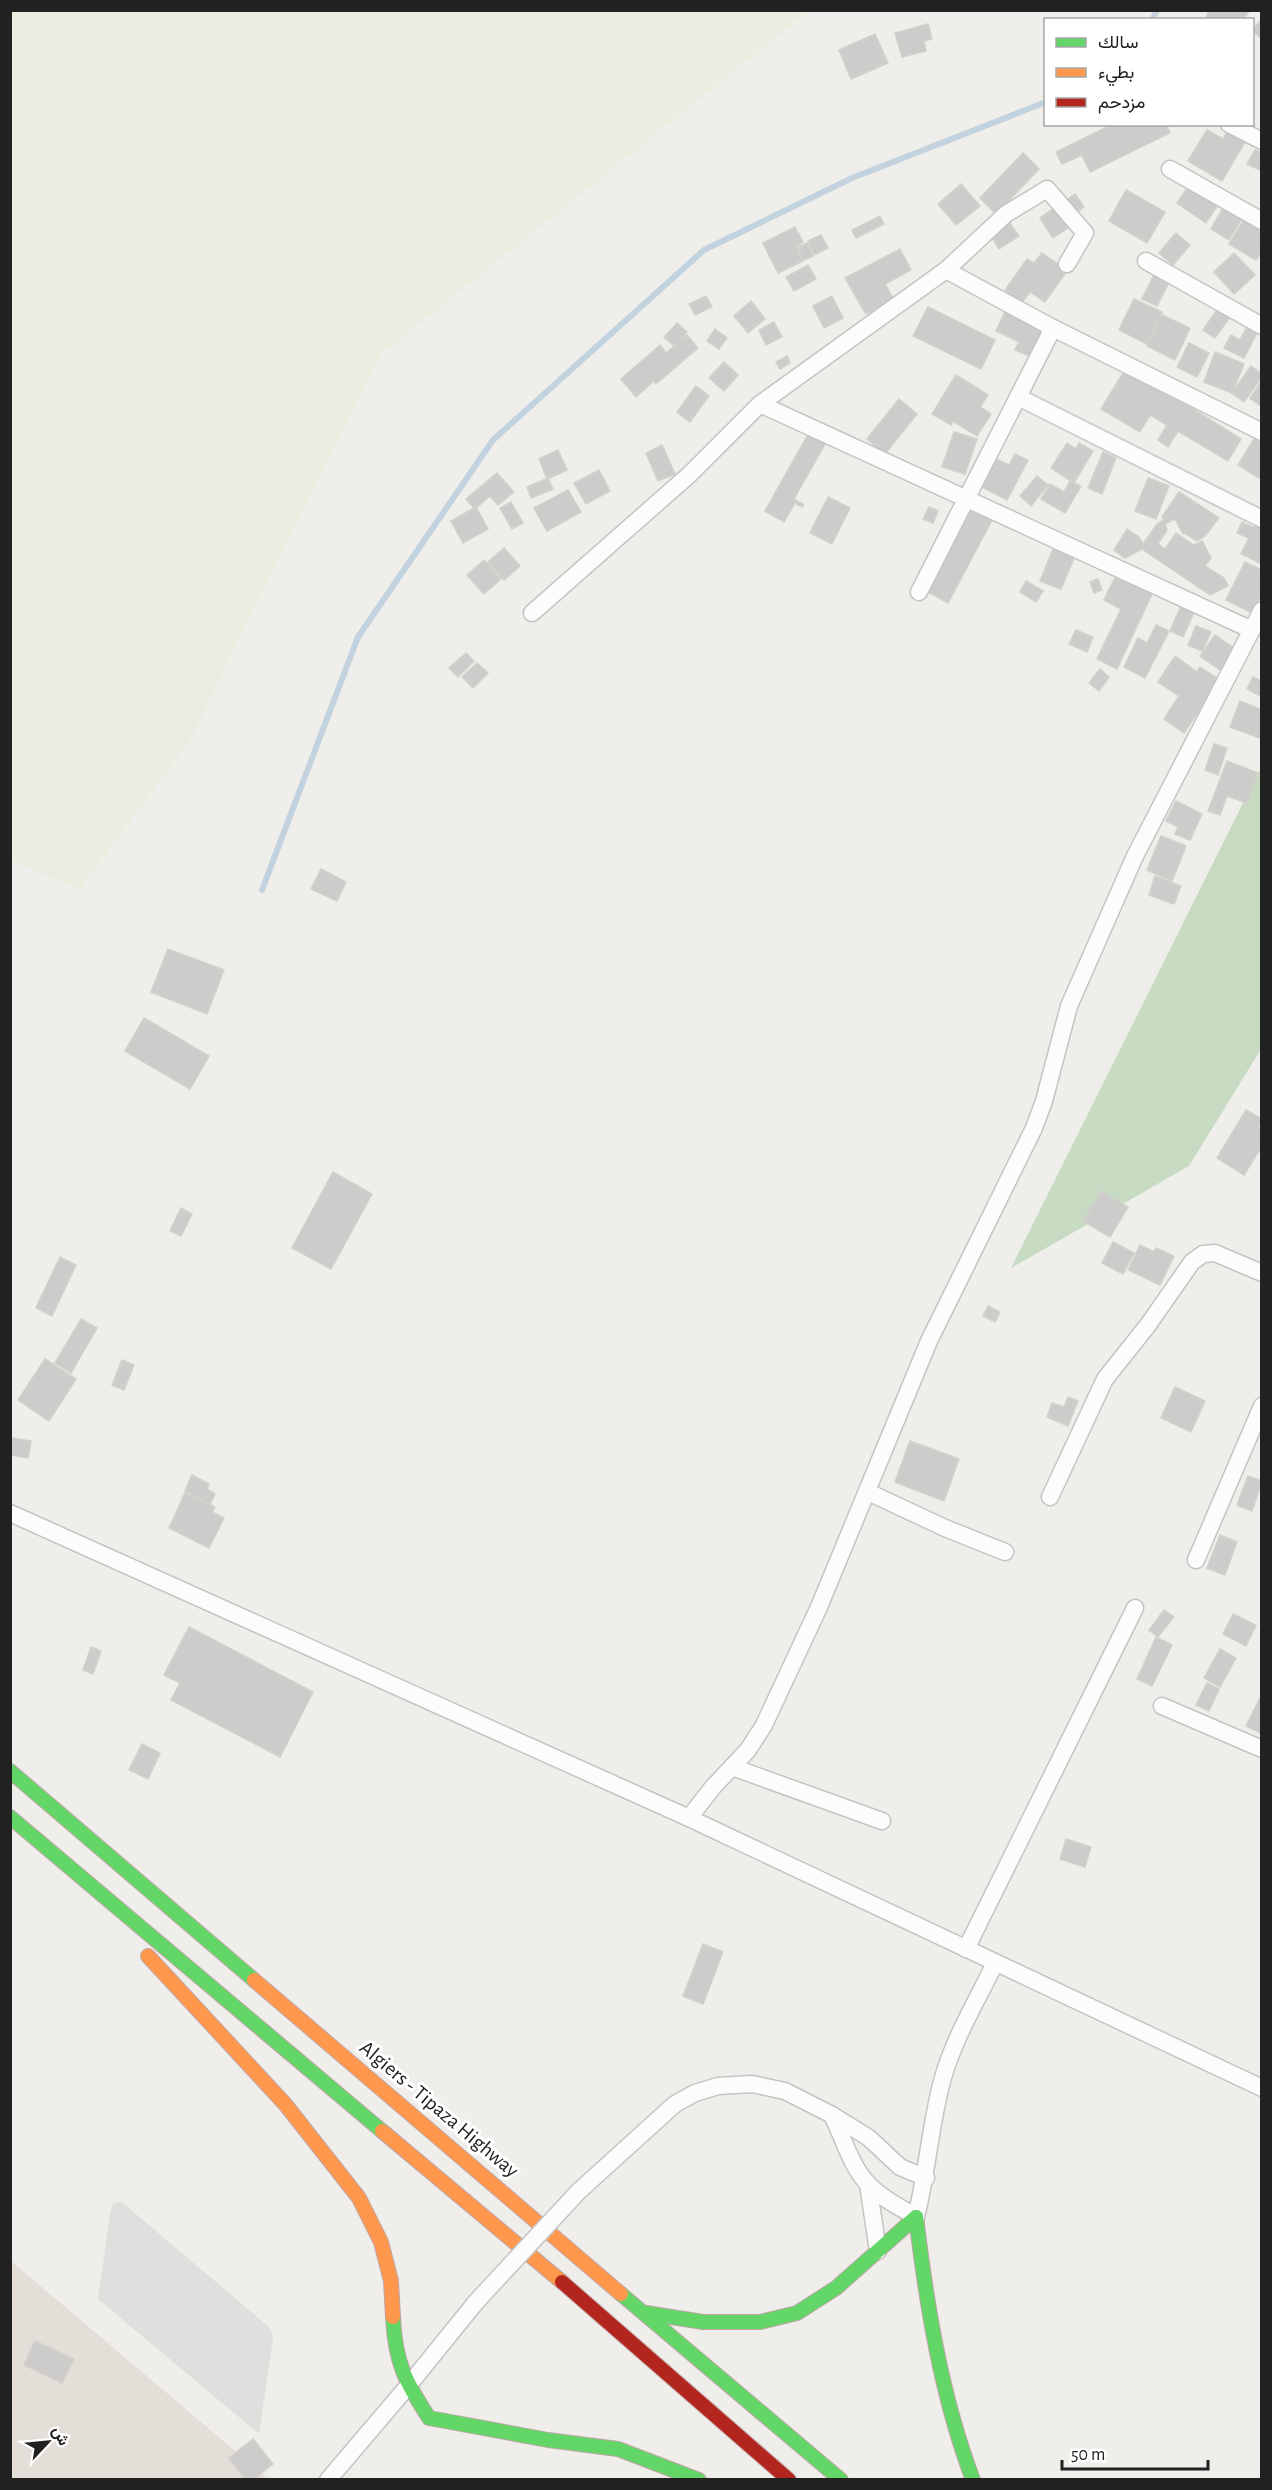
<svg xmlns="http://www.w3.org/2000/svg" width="1272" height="2490" font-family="'Alegreya Sans',Vazirmatn,sans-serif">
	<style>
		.military { fill: #e3ded7 }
		.farmland { fill: #eaeddf }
		.forest { fill: #c7dbc2 }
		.parking { fill: #dfdfdd }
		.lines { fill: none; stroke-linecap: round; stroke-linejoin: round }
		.stream { stroke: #c2d2de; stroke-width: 6 }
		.building { fill: #ceccca; stroke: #d2d0cc; stroke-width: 1.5 }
		.street-casing { stroke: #c5c4c2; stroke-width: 19 }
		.fast-casing { stroke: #c1a5a7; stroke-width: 16 }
		.slow-casing { stroke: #c1a5a7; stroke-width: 16 }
		.jam-casing { stroke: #c1a5a7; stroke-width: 16 }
		.street { stroke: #fdfcfc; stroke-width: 16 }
		.fast { stroke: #63d668; stroke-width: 14 }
		.slow { stroke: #ff974d; stroke-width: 14 }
		.jam { stroke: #b3261e; stroke-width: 14 }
		.street-bridge-casing { stroke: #c5c4c2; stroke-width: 19; stroke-linecap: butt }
		.street-bridge { stroke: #fdfcfc; stroke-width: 16 }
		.labels { text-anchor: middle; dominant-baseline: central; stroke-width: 6; stroke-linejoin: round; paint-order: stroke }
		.street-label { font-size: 21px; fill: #212121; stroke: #fff }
	</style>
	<rect width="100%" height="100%" fill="#efeeea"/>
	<path class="military" d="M11,2261L268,2479H11Z"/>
	<path class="farmland" d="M11,10L809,11L381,354L188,744L79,890L11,859Z"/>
	<path class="forest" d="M1261,767V1049L1189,1166L1011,1268Z"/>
	<path class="parking" d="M117,2202L123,2203L269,2327L273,2336L272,2346L259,2434L98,2299L110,2214L112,2205Z"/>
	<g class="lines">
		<g class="stream">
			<path d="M1152,20L1157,10"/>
			<path d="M262,890L358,637L493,440L704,250L852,178L1046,102"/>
		</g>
	</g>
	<g class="building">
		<path d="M1209,10H1250L1243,20H1205Z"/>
		<path d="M1262,19V39L1252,30Z"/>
		<path d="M928,24L932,39L924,41L926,51L902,57L895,33Z"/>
		<path d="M875,34L888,63L851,79L839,50Z"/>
		<path d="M1113,124H1166L1170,133L1090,172L1082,155L1062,164L1056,152Z"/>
		<path d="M1232,124H1250L1254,127L1222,181L1188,161L1207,130L1223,139Z"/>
		<path d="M1255,150L1262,153V171L1247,164Z"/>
		<path d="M1023,153L1039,169L996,214L980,198Z"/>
		<path d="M1195,176L1224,196L1206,223L1177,203Z"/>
		<path d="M961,184L980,206L956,225L938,204Z"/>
		<path d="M1126,190L1165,212L1147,243L1109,221Z"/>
		<path d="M1075,194L1084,207L1070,216L1075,223L1053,238L1040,218Z"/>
		<path d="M1224,206L1243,217L1229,240L1211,229Z"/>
		<path d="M880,216L884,224L856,238L852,230Z"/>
		<path d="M1245,218L1262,228V251L1256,260L1229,244Z"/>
		<path d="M1009,222L1019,236L999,249L990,234Z"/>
		<path d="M795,227L803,242L796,246L803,261L778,273L763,243Z"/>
		<path d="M1176,233L1190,245L1173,265L1159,253Z"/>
		<path d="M821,235L828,248L814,255L808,241Z"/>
		<path d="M807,243L813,256L804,260L798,247Z"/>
		<path d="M900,249L911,270L885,284L894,300L866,314L845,278Z"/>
		<path d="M1042,253L1067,271L1045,302L1030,292L1022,302L1005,290L1027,259L1034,263Z"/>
		<path d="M1234,253L1255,275L1234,294L1214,272Z"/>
		<path d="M808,265L816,279L794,291L786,277Z"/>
		<path d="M1154,275L1169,282L1157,306L1142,299Z"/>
		<path d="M706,296L712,307L695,315L689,304Z"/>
		<path d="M832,296L843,318L824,328L813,306Z"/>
		<path d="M1134,299L1162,312L1147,344L1119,330Z"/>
		<path d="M751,301L765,319L748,333L734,316Z"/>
		<path d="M1010,301L1048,319L1030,356L1015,350L1019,342L996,331Z"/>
		<path d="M928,307L995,340L981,369L913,336Z"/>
		<path d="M1218,308L1230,317L1215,338L1203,330Z"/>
		<path d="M1162,315L1190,328L1175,360L1147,346Z"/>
		<path d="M774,322L782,337L766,345L759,330Z"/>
		<path d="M677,323L687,332L674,346L664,337Z"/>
		<path d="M1248,325L1258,331L1244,358L1224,348L1231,335L1240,340Z"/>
		<path d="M715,329L727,338L719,349L707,341Z"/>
		<path d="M687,335L698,348L656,384L654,381L636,397L621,379L660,345L666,353Z"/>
		<path d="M1189,343L1209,353L1197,377L1177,367Z"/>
		<path d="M1215,352L1244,364L1232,393L1204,382Z"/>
		<path d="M787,356L790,363L780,369L776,362Z"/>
		<path d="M1131,360L1187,394L1182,402L1241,439L1228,461L1178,431L1168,447L1158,440L1167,425L1150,415L1140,432L1101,409Z"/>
		<path d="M724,362L738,375L724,391L709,378Z"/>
		<path d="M1251,366L1262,374V377L1244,402L1232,393Z"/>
		<path d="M956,375L988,395L980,407L991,414L977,436L953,421L951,425L932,414Z"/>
		<path d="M1262,381V407L1250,398Z"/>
		<path d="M696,386L709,396L690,422L677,412Z"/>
		<path d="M899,399L917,414L885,454L867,439Z"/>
		<path d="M811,429L828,439L794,499L804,505L802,507L795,503L784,522L765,511Z"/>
		<path d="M954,432L977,439L965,474L942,467Z"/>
		<path d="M1254,439L1262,444V475L1259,478L1238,465Z"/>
		<path d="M1067,443L1076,449L1079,443L1093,451L1074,483L1051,468Z"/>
		<path d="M662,445L675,474L658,481L646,453Z"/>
		<path d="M558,450L567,470L547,479L539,459Z"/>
		<path d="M1103,452L1116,458L1102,494L1088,488Z"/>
		<path d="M1015,454L1028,460L1007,500L980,486L994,458L1009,465Z"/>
		<path d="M599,470L610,491L586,504L574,483Z"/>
		<path d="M497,473L514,492L498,505L490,496L475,509L466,499Z"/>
		<path d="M1037,476L1048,485L1031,506L1020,496Z"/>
		<path d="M548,478L553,489L531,498L527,487Z"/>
		<path d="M1148,478L1169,486L1156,519L1135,511Z"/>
		<path d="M1070,481L1081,486L1065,513L1041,499L1050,484L1064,492Z"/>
		<path d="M568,490L581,512L547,531L534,508Z"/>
		<path d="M1179,492L1219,518L1205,536L1197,541L1184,533L1183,534L1175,519L1165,524L1167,530L1158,544L1165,549L1176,533L1194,545L1202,541L1211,558L1205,566L1224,578L1228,586L1210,595L1142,549L1125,558L1114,550L1127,529L1139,537L1143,544L1157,524L1164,520L1162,517Z"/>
		<path d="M828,497L850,508L832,544L810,533Z"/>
		<path d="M511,502L523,523L512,529L500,508Z"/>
		<path d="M476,507L488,529L463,543L451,521Z"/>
		<path d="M929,507L938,511L933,523L923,519Z"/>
		<path d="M968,507L992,520L948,603L924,590Z"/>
		<path d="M1257,521L1262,523V564L1241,554L1249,538L1237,533L1242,522L1254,528Z"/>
		<path d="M1054,547L1075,556L1061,589L1040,581Z"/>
		<path d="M504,548L520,566L504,580L488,562Z"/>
		<path d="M484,560L501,579L484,594L467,575Z"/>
		<path d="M1245,562L1262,570V593L1252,613L1226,600Z"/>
		<path d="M1122,563L1158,581L1117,669L1097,659L1121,609L1104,600Z"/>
		<path d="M1098,579L1102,590L1094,593L1090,582Z"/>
		<path d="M1026,581L1043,591L1036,602L1020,592Z"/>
		<path d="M1183,602L1196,608L1183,637L1170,631Z"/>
		<path d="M1156,625L1169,631L1145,678L1124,667L1138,638L1147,643Z"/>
		<path d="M1196,626L1211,632L1202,651L1188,645Z"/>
		<path d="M1076,630L1093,637L1087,652L1069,644Z"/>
		<path d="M1215,635L1238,651L1223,672L1200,656Z"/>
		<path d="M466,653L474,661L458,677L449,668Z"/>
		<path d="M1175,656L1197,672L1200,667L1220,680L1184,733L1164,719L1179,696L1158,682Z"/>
		<path d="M477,663L488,673L473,688L462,677Z"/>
		<path d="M1100,669L1109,677L1099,691L1089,683Z"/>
		<path d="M1253,677L1262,681V697L1247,689Z"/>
		<path d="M1240,701L1262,710V739L1230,727Z"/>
		<path d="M1214,744L1227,748L1218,775L1205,770Z"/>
		<path d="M1227,761L1258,773L1247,803L1227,796L1220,815L1208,811Z"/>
		<path d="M1176,801L1202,814L1190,840L1175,834L1178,827L1166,821Z"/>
		<path d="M1161,836L1186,846L1172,881L1147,870Z"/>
		<path d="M321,869L346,882L337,901L311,889Z"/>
		<path d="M1155,876L1181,886L1174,904L1149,895Z"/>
		<path d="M168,949L224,970L207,1014L151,992Z"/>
		<path d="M144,1018L209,1056L190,1089L125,1051Z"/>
		<path d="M1246,1110L1262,1119L1258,1127L1262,1129V1146L1244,1175L1217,1158Z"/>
		<path d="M333,1172L372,1194L331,1269L292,1248Z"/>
		<path d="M1101,1191L1128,1207L1110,1237L1083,1221Z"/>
		<path d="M181,1208L192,1214L181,1236L170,1231Z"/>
		<path d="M1113,1242L1134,1253L1123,1274L1102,1263Z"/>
		<path d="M1140,1245L1154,1252L1156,1248L1174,1256L1160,1285L1128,1270Z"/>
		<path d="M60,1257L76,1265L52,1316L36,1308Z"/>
		<path d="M988,1306L1000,1312L995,1322L983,1316Z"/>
		<path d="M81,1319L97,1328L71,1373L55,1363Z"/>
		<path d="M45,1359L76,1379L49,1421L18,1400Z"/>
		<path d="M122,1360L134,1365L124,1390L112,1385Z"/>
		<path d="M1175,1387L1205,1401L1191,1432L1161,1418Z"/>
		<path d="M1068,1397L1078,1401L1068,1426L1047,1417L1052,1403L1064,1407Z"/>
		<path d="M13,1438L31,1441L28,1458L10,1455Z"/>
		<path d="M910,1441L959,1459L944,1501L895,1482Z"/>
		<path d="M192,1475L209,1484L207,1489L215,1494L210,1504L185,1491Z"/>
		<path d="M1248,1476L1262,1481L1252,1511L1237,1505Z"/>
		<path d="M185,1493L215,1507L212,1512L224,1518L209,1548L169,1528Z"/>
		<path d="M1220,1535L1237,1542L1225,1575L1207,1568Z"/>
		<path d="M1164,1610L1174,1617L1158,1637L1149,1630Z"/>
		<path d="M1233,1614L1256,1625L1246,1646L1223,1634Z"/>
		<path d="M189,1627L313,1692L280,1757L171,1700L180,1683L164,1675Z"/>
		<path d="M1156,1637L1172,1645L1152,1686L1137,1679Z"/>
		<path d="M91,1647L101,1651L93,1674L83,1670Z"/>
		<path d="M1220,1649L1236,1658L1220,1687L1204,1678Z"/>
		<path d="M1207,1683L1219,1689L1209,1711L1196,1705Z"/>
		<path d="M1262,1694V1734L1246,1726Z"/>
		<path d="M142,1744L160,1753L148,1779L129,1770Z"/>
		<path d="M1066,1839L1091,1847L1085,1867L1060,1859Z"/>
		<path d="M703,1944L723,1952L703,2004L683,1996Z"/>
		<path d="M35,2341L74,2359L62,2383L24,2365Z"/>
		<path d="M253,2439L273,2464L253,2480H246L229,2458Z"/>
	</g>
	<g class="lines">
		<g class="street-casing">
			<g id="street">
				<path d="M1229,124L1262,141"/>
				<path d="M1170,169L1262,221"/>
				<path d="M1146,261L1262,326"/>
				<path d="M946,270L1053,328L1262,432"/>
				<path d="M1018,397L1262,519"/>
				<path d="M760,404L1252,630"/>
				<path d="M919,592L1053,328"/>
				<path d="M532,613L689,475L760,404L946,270L1006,214L1047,189L1085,233L1067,264"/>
				<path d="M868,1492L945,1528L1005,1552"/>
				<path d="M1050,1497L1105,1379L1148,1325L1192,1262L1203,1254L1215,1253L1262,1273"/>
				<path d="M10,1513L689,1818L1262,2088"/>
				<path d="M1196,1560L1262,1406"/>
				<path d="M1162,1706L1262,1749"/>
				<path d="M732,1767L882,1821"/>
				<path d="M689,1818L713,1787L748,1750L764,1725L819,1607L929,1341L1034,1128L1044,1101L1069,1006L1135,856L1262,610"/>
				<path d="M966,1949L1135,1608"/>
				<path d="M832,2115C843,2137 851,2167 869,2185C882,2199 900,2207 916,2217C927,2173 930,2128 941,2085C952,2041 976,2003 995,1963"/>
				<path d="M868,2184L878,2251"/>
				<path d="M579,2191L675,2104L695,2093L718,2086L752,2084L785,2091L832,2115L869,2138L900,2167L926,2178"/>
				<path d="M328,2480L408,2386L476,2302"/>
			</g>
		</g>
		<g class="fast-casing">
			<g id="fast">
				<path d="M10,1771L254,1980"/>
				<path d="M10,1817L382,2131"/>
				<path d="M916,2217C927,2307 941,2395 973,2480"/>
				<path d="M621,2294L841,2480"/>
				<path d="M646,2313L703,2322H760L797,2313L836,2288L916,2217"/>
				<path d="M393,2317C395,2362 405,2381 429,2418L548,2440L618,2449L699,2480"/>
			</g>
		</g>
		<g class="slow-casing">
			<g id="slow">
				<path d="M148,1956L285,2104L359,2198L381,2242L391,2281L393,2317"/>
				<path d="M254,1980L621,2294"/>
				<path d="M382,2131L562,2282"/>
			</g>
		</g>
		<g class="jam-casing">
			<path id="jam" d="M562,2282L789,2480"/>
		</g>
		<use href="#street" class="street"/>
		<use href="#fast" class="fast"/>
		<use href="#slow" class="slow"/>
		<use href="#jam" class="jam"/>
		<g class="street-bridge-casing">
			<path id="street-bridge" d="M476,2302L579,2191"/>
		</g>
		<use href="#street-bridge" class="street-bridge"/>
	</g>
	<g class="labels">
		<g class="street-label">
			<text transform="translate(439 2109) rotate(40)">Algiers - Tipaza Highway</text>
		</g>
	</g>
	<rect width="1272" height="2490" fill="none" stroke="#212121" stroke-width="24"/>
	<rect x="1044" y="18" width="210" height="108" fill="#ffffff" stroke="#a6a6a6" stroke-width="1.5"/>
	<rect x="1056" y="38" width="30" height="9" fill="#63d668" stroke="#a6a6a6" stroke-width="1.5"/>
	<text x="1098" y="48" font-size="18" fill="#212121">سالك</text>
	<rect x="1056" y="68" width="30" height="9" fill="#ff974d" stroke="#a6a6a6" stroke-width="1.5"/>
	<text x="1098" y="78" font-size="18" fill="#212121">بطيء</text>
	<rect x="1056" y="98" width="30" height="9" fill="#b3261e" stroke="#a6a6a6" stroke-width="1.5"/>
	<text x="1098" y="108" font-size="18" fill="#212121">مزدحم</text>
	<g transform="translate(48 2442) rotate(64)" stroke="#ffffff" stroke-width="4.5" paint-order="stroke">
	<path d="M0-4.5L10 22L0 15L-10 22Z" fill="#212121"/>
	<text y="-9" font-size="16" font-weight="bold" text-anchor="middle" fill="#212121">ش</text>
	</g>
	<path d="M1062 2460v9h146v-9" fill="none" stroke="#212121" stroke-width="3"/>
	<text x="1071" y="2460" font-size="18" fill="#212121" stroke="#ffffff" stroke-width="4.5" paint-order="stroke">50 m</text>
</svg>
